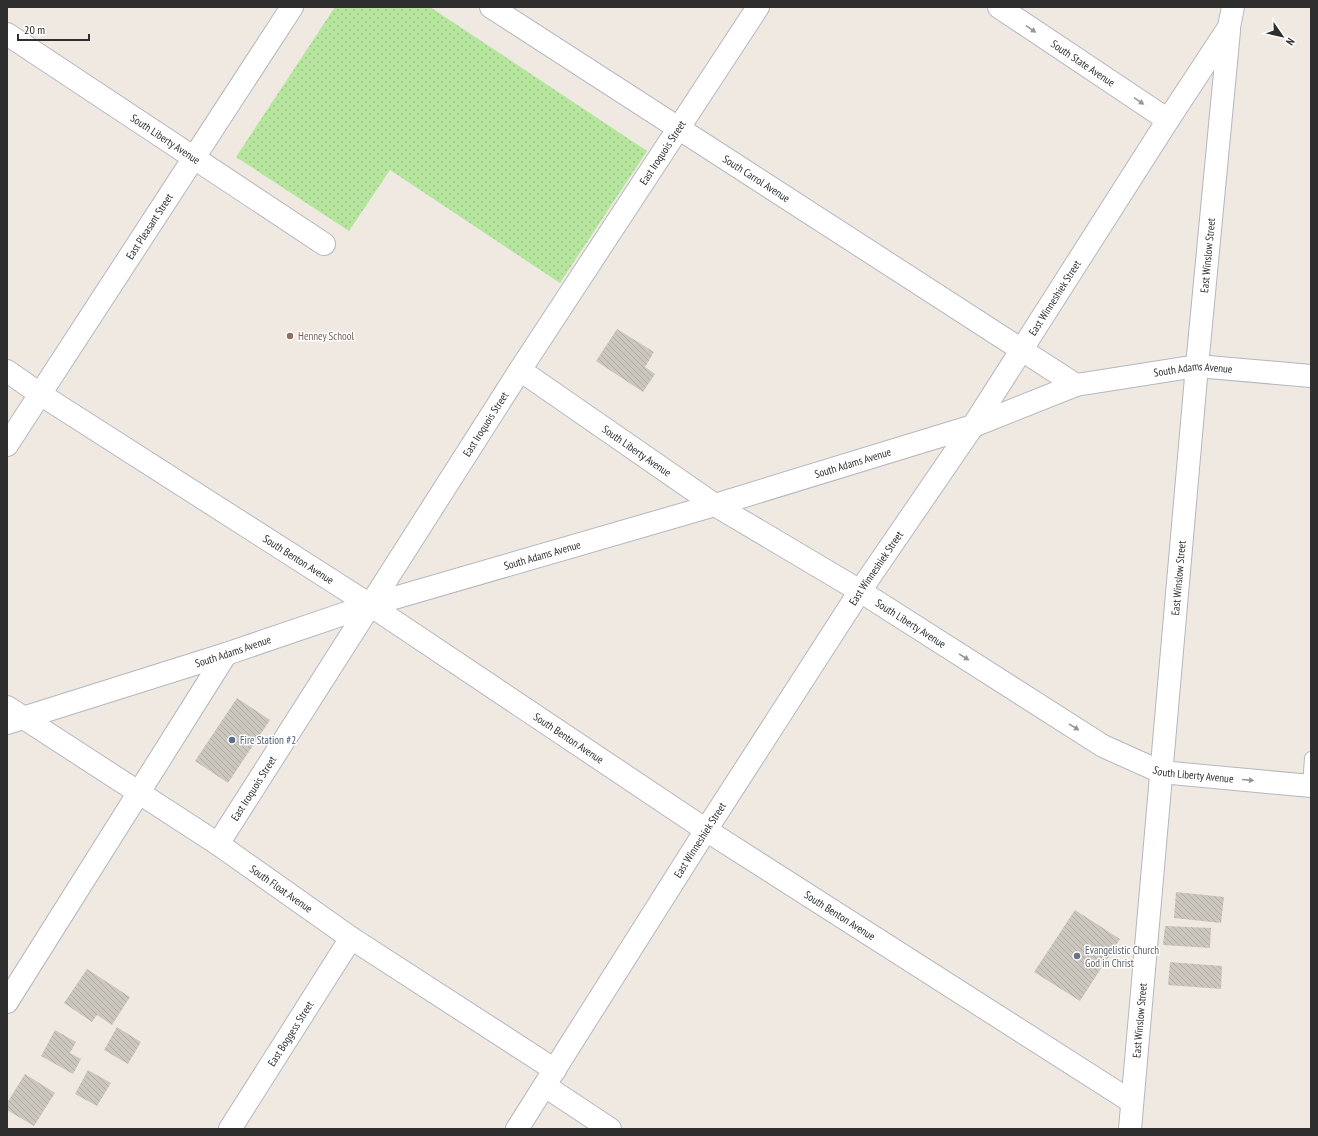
<svg xmlns="http://www.w3.org/2000/svg" width="1318" height="1136" font-family="'PT Sans Narrow',sans-serif">
	<style>
		.park { fill: url(#park-dots) }
		.building { fill: url(#building-back-hatch) }
		.lines { fill: none; stroke-linecap: round; stroke-linejoin: round }
		.lane-casing { stroke: #b4b7c1; stroke-width: 14 }
		.street-casing { stroke: #b4b7c1; stroke-width: 24 }
		.secondary-casing { stroke: #b4b7c1; stroke-width: 24 }
		.lane { stroke: #fff; stroke-width: 12 }
		.street { stroke: #fff; stroke-width: 22 }
		.secondary { stroke: #fff; stroke-width: 22 }
		.oneway { fill: #969696 }
		.education-dot { fill: #8d6e63; stroke: #fff; stroke-width: 1.5 }
		.service-dot { fill: #5c6f8a; stroke: #fff; stroke-width: 1.5 }
		.worship-dot { fill: #6b7280; stroke: #fff; stroke-width: 1.5 }
		.labels { text-anchor: middle; dominant-baseline: central; stroke-width: 3; stroke-linejoin: round; paint-order: stroke }
		.street-label { font-size: 11px; fill: #2e2e2e; stroke: #fff }
		.education-label { font-size: 11px; fill: #785e54; stroke: #fff; text-anchor: start }
		.service-label { font-size: 11px; fill: #4e5e75; stroke: #fff; text-anchor: start }
		.worship-label { font-size: 11px; fill: #5b616d; stroke: #fff; text-anchor: start }
	</style>
	<defs>
		<pattern id="park-dots" width="8" height="8" patternUnits="userSpaceOnUse"><rect width="8" height="8" fill="#b6e59e"/><path d="M2 2h.1M6 6h.1" fill="none" stroke="#9dc588" stroke-width="1.8" stroke-linecap="round"/></pattern>
		<pattern id="building-back-hatch" width="6" height="6" patternUnits="userSpaceOnUse"><rect width="6" height="6" fill="#cbc7bf"/><path d="M-1 5l2 2M0 0l6 6M5-1l2 2" fill="none" stroke="#afaba4"/></pattern>
	</defs>
	<rect width="100%" height="100%" fill="#efe9e1"/>
	<path class="park" d="M335,7H430L647,151L560,283L390,170L349,231L236,157Z"/>
	<g class="building">
		<path d="M617,329L654,352L645,367L655,374L643,392L596,361Z"/>
		<path d="M237,698L270,720L228,783L195,761Z"/>
		<path d="M1176,892L1224,897L1221,923L1174,918Z"/>
		<path d="M1075,910L1120,939L1080,1001L1034,972Z"/>
		<path d="M1165,926L1211,928L1210,948L1163,945Z"/>
		<path d="M1170,962L1222,966L1221,989L1168,985Z"/>
		<path d="M87,969L130,997L112,1025L97,1015L92,1022L64,1003Z"/>
		<path d="M117,1027L141,1042L128,1064L104,1050Z"/>
		<path d="M55,1030L76,1042L70,1053L81,1059L73,1074L41,1056Z"/>
		<path d="M88,1070L111,1083L97,1106L75,1094Z"/>
		<path d="M25,1074L55,1093L34,1126L7,1110V1103Z"/>
	</g>
	<g class="lines">
		<g class="lane-casing">
			<path id="lane" d="M1309,785L1311,758"/>
		</g>
		<g class="street-casing">
			<g id="street">
				<path id="s1" d="M491,7L1076,385"/>
				<path id="s2" d="M999,7L1168,120"/>
				<path id="s3" d="M7,34L324,244"/>
				<path id="s4" d="M520,370L715,505L860,591L1103,746L1161,772L1311,786"/>
				<path id="s5" d="M7,371L40,394L370,605L706,830L1132,1102"/>
				<path id="s6" d="M7,445L292,7"/>
				<path id="s7" d="M7,707L218,844L351,938L555,1070"/>
				<path id="s8" d="M218,844L520,370L758,7"/>
				<path d="M7,1002L226,654"/>
				<path d="M545,1086L610,1129"/>
				<path id="s9" d="M230,1129L351,938"/>
				<path id="s10" d="M517,1129L706,830L860,591L973,426L1168,120L1229,27L1233,7"/>
				<path id="s11" d="M1130,1129L1197,366L1229,31"/>
			</g>
		</g>
		<g class="secondary-casing">
			<g id="secondary">
				<path id="s12" d="M7,723L226,654L370,605L715,505L973,426L1076,385L1197,366L1311,376"/>
			</g>
		</g>
		<use href="#lane" class="lane"/>
		<use href="#street" class="street"/>
		<use href="#secondary" class="secondary"/>
	</g>
	<defs><path id="oneway-solid" d="M-6-.8H1V-3.2L6.5 0L1 3.2V.8H-6Z"/></defs>
	<g class="oneway">
		<use href="#oneway-solid" transform="translate(1031 29) rotate(34)"/>
		<use href="#oneway-solid" transform="translate(1139 101) rotate(34)"/>
		<use href="#oneway-solid" transform="translate(964 657) rotate(32)"/>
		<use href="#oneway-solid" transform="translate(1074 727) rotate(32)"/>
		<use href="#oneway-solid" transform="translate(1248 780) rotate(5)"/>
	</g>
	<circle class="education-dot" cx="290" cy="336" r="4"/>
	<circle class="service-dot" cx="232" cy="740" r="4"/>
	<circle class="worship-dot" cx="1077" cy="956" r="4"/>
	<g class="labels">
		<g class="street-label">
			<text stroke="none"><textPath href="#s2" startOffset="101">South State Avenue</textPath></text>
			<text stroke="none"><textPath href="#s3" startOffset="190">South Liberty Avenue</textPath></text>
			<text stroke="none"><textPath href="#s8" startOffset="822">East Iroquois Street</textPath></text>
			<text stroke="none"><textPath href="#s1" startOffset="316">South Carrol Avenue</textPath></text>
			<text stroke="none"><textPath href="#s6" startOffset="261">East Pleasant Street</textPath></text>
			<text stroke="none"><textPath href="#s11" startOffset="877">East Winslow Street</textPath></text>
			<text stroke="none"><textPath href="#s10" startOffset="990">East Winneshiek Street</textPath></text>
			<text stroke="none"><textPath href="#s12" startOffset="1240">South Adams Avenue</textPath></text>
			<text stroke="none"><textPath href="#s8" startOffset="498">East Iroquois Street</textPath></text>
			<text stroke="none"><textPath href="#s4" startOffset="142">South Liberty Avenue</textPath></text>
			<text stroke="none"><textPath href="#s12" startOffset="885">South Adams Avenue</textPath></text>
			<text stroke="none"><textPath href="#s12" startOffset="561">South Adams Avenue</textPath></text>
			<text stroke="none"><textPath href="#s5" startOffset="347">South Benton Avenue</textPath></text>
			<text stroke="none"><textPath href="#s10" startOffset="666">East Winneshiek Street</textPath></text>
			<text stroke="none"><textPath href="#s11" startOffset="553">East Winslow Street</textPath></text>
			<text stroke="none"><textPath href="#s4" startOffset="466">South Liberty Avenue</textPath></text>
			<text stroke="none"><textPath href="#s12" startOffset="237">South Adams Avenue</textPath></text>
			<text stroke="none"><textPath href="#s5" startOffset="671">South Benton Avenue</textPath></text>
			<text stroke="none"><textPath href="#s4" startOffset="790">South Liberty Avenue</textPath></text>
			<text stroke="none"><textPath href="#s8" startOffset="66">East Iroquois Street</textPath></text>
			<text stroke="none"><textPath href="#s10" startOffset="342">East Winneshiek Street</textPath></text>
			<text stroke="none"><textPath href="#s7" startOffset="329">South Float Avenue</textPath></text>
			<text stroke="none"><textPath href="#s5" startOffset="995">South Benton Avenue</textPath></text>
			<text stroke="none"><textPath href="#s11" startOffset="109">East Winslow Street</textPath></text>
			<text stroke="none"><textPath href="#s9" startOffset="113">East Boggess Street</textPath></text>
		</g>
		<g class="education-label">
			<text x="298" y="336">Henney School</text>
		</g>
		<g class="service-label">
			<text x="240" y="740">Fire Station #2</text>
		</g>
		<g class="worship-label">
			<text x="1085" y="950">Evangelistic Church<tspan x="1085" dy="13">God in Christ</tspan></text>
		</g>
	</g>
	<rect width="1318" height="1136" fill="none" stroke="#2e2e2e" stroke-width="16"/>
	<g transform="translate(1282 36) rotate(124)" stroke="#ffffff" stroke-width="3" paint-order="stroke">
	<path d="M0-3L7 15L0 10L-7 15Z" fill="#2e2e2e"/>
	<text y="-6" font-size="11" font-weight="bold" text-anchor="middle" fill="#2e2e2e">N</text>
	</g>
	<path d="M18 34v6h71v-6" fill="none" stroke="#2e2e2e" stroke-width="2"/>
	<text x="24" y="34" font-size="12" fill="#2e2e2e" stroke="#ffffff" stroke-width="3" paint-order="stroke">20 m</text>
</svg>
